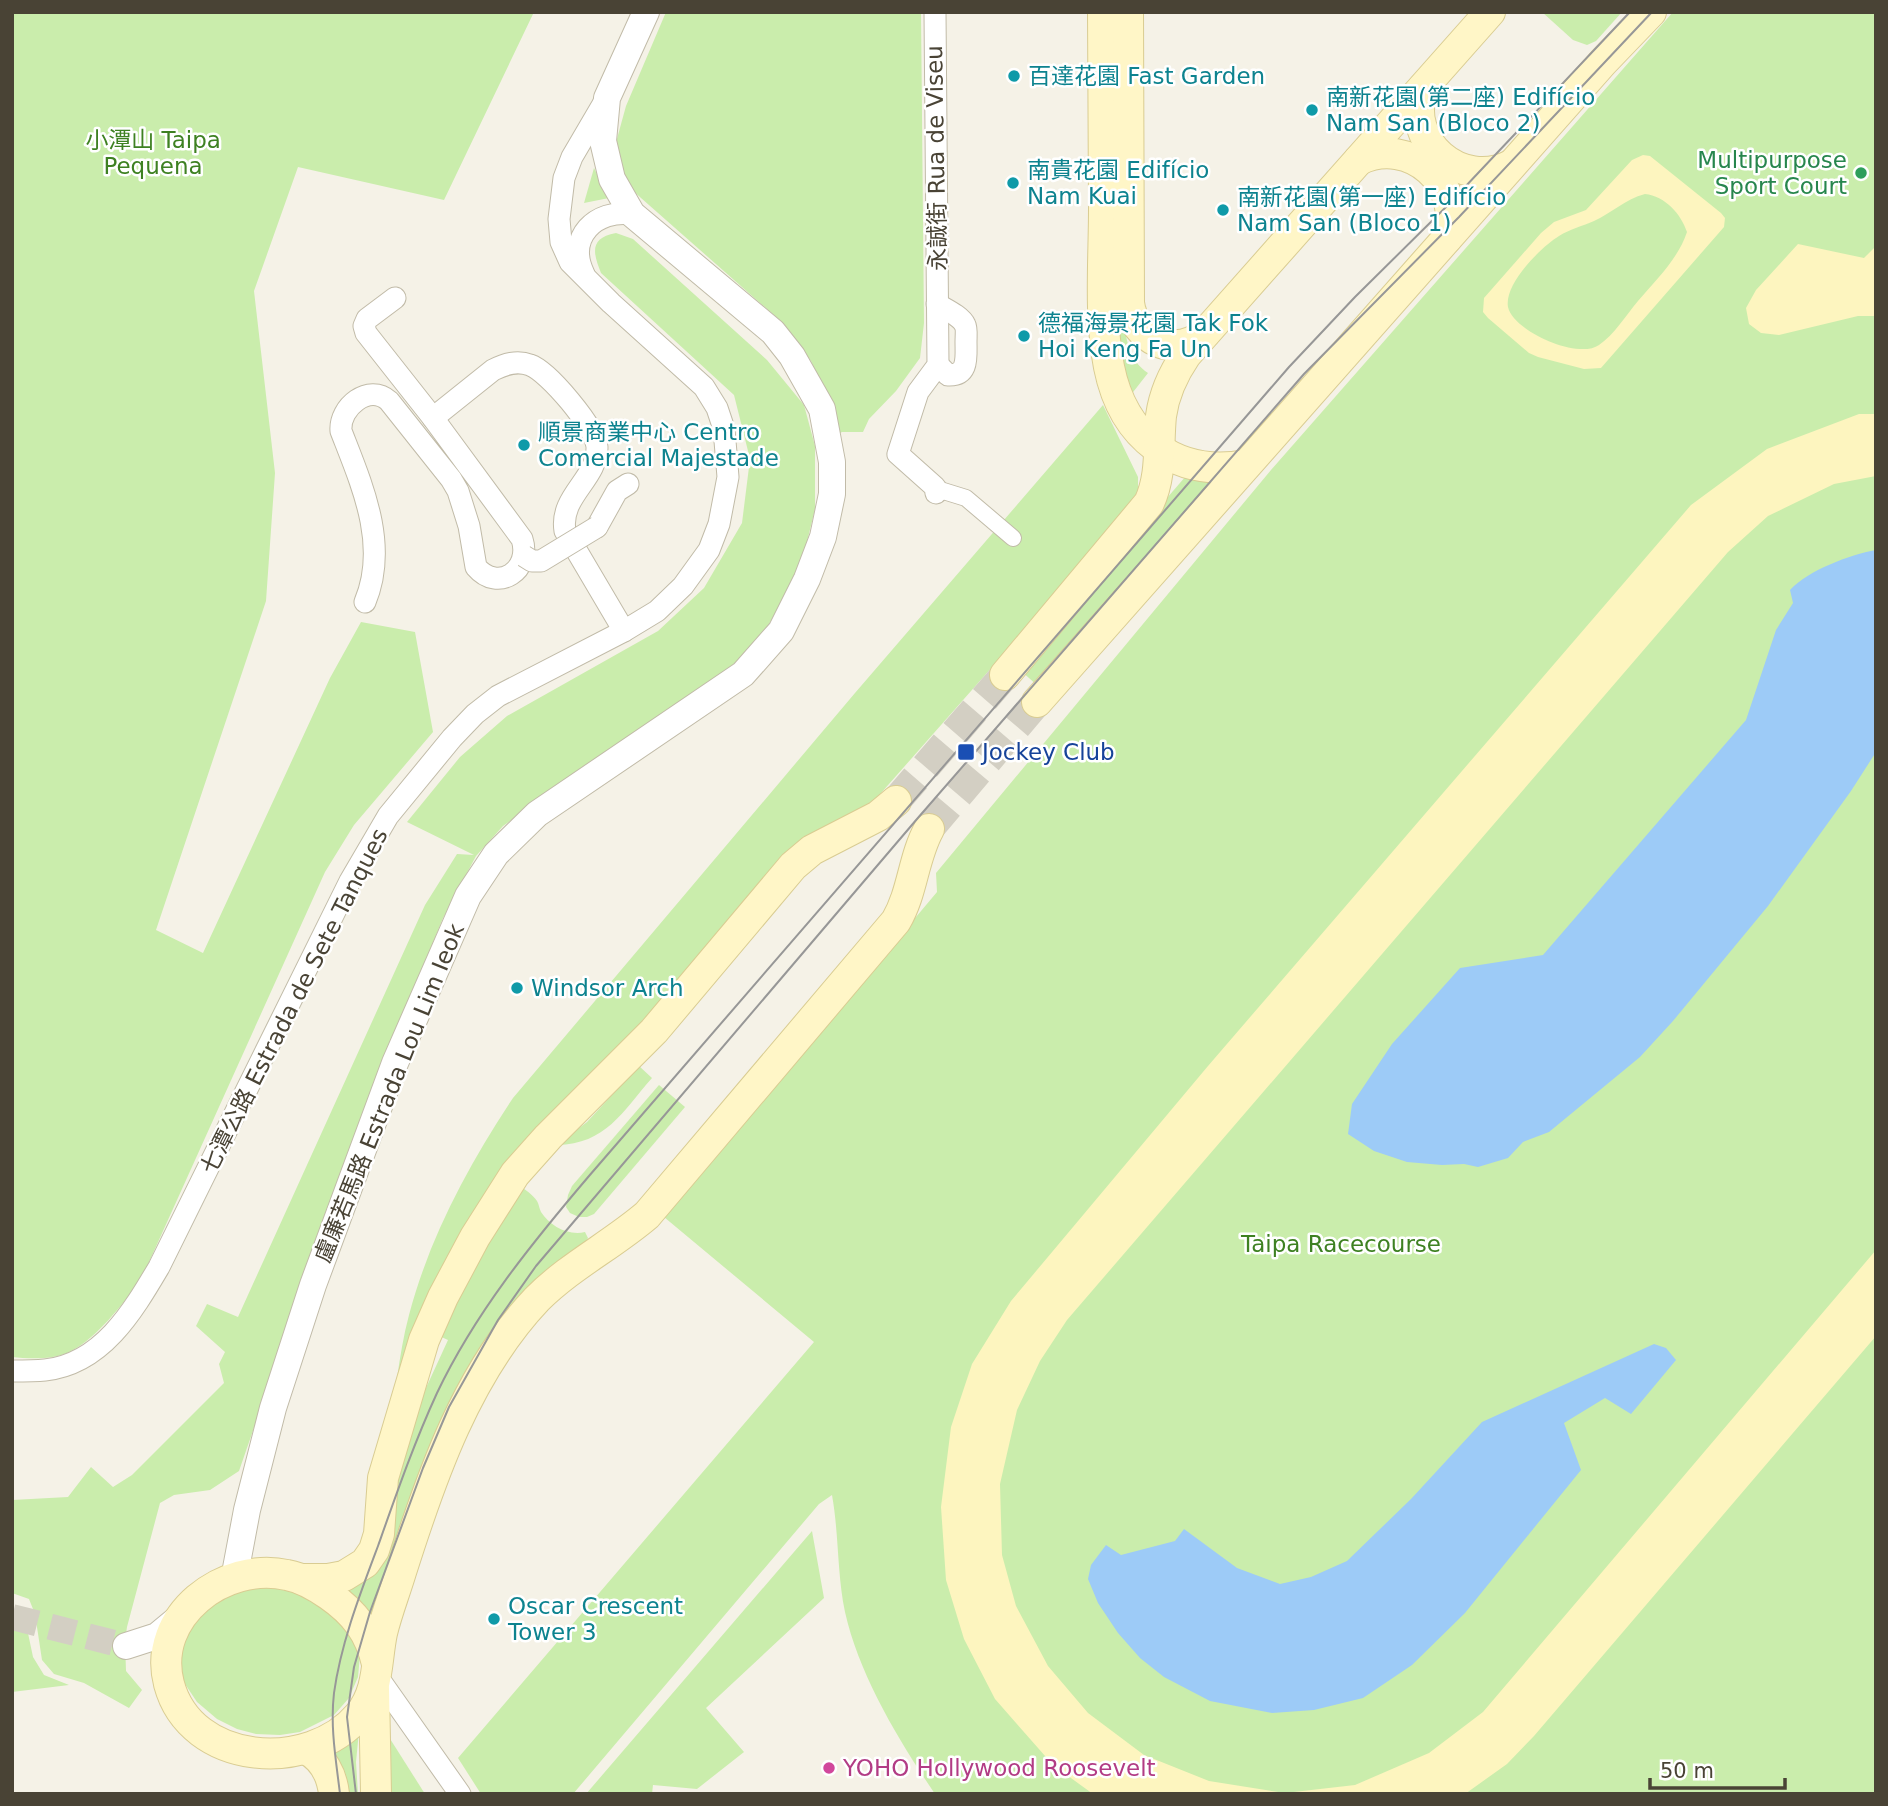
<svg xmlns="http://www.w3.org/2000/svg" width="1888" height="1806" font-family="'DejaVu Sans','Noto Sans SC',sans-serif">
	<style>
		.green { fill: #caedac }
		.sand { fill: #fdf5bf; fill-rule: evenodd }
		.water { fill: #9dcbf7 }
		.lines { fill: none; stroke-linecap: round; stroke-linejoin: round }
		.tertiary-tunnel { stroke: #d3cfc3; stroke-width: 26; stroke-dasharray: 26 13; stroke-linecap: butt }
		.secondary-tunnel { stroke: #d3cfc3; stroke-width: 30; stroke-dasharray: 30 15; stroke-linecap: butt }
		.pedestrian-casing { stroke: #c1bba8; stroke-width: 18 }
		.minor-casing { stroke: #c1bba8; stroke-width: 23 }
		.tertiary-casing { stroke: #c1bba8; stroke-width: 28 }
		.secondary-casing { stroke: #d9cc92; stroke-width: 32 }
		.pedestrian { stroke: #fff; stroke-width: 16 }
		.minor { stroke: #fff; stroke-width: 21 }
		.tertiary { stroke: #fff; stroke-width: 26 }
		.secondary { stroke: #fff6c7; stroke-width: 30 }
		.tram { stroke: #979797; stroke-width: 2 }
		.minor-bridge-casing { stroke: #c1bba8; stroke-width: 23; stroke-linecap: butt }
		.minor-bridge { stroke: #fff; stroke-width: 21 }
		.culture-dot { fill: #0f9aa8; stroke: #fff; stroke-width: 2.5 }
		.leisure-dot { fill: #2e9e5b; stroke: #fff; stroke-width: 2.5 }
		.transit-dot { fill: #1a4fb4; stroke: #fff; stroke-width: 2.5 }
		.hotel-dot { fill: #d1479c; stroke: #fff; stroke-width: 2.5 }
		.labels { text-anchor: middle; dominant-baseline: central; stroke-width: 5; stroke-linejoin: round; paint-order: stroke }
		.culture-label { font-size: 23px; fill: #0d838f; stroke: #fff; text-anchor: start }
		.park-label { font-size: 23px; fill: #3e8122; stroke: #fff }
		.street-label { font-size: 23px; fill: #494335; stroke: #fff }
		.leisure-label { font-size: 23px; fill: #27864d; stroke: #fff; text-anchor: end }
		.transit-label { font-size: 23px; fill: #164399; stroke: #fff; text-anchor: start }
		.hotel-label { font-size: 23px; fill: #b23c85; stroke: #fff; text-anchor: start }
	</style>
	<rect width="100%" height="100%" fill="#f5f2e7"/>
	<g class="green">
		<path d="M12,12H534L444,200L298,167L254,291L275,473L266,601L156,930L203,953L330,678L361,622L415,632L433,732L354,825L325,872L140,1282C121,1305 98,1337 71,1351C55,1360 30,1359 12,1357Z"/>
		<path d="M666,12H921L924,323L920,358L896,391L869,419L863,432H842L836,435L828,398L811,361L784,324L641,198L629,187L619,169L615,146L626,106Z"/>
		<path d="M1111,12L1125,330C1128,348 1132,362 1148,373L1130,396L1120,368Z"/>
		<path d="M1542,12H1622L1596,41L1587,45L1573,40Z"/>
		<path d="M1673,12H1876V1794H935C899,1741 859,1675 845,1612C837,1574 839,1534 832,1495L819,1504L573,1794H481L458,1758L814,1342L664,1217L937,892L936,873L1271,470Z"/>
		<path d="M594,168L609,198L584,203Z"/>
		<path d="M616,233L633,239L767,360L804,405L815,446V509L803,558L784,598L758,643L727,673L557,787L503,826L476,856L443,918L405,1011L329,1212L239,1471L210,1490L174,1495L160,1503L127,1627L125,1641L126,1671L142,1690L129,1708L84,1683L54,1674L42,1660L35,1614L29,1599L12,1593V1500L68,1497L91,1467L113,1487L132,1475L224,1383L219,1364L225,1352L196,1326L207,1304L238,1317L425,905L457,854L474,855L407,822L460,757L507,716L658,631L704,588L742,523L750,459L734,395L601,273C593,253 589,238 616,233Z"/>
		<path d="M1103,405L1138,477V490L1127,514L874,801L534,1138L388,1443C395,1401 398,1356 409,1315C430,1236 468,1166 513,1098L855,693Z"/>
		<path d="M1186,476L1218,481L1039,687L1019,669Z"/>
		<path d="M639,1066L652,1078C622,1112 606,1144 557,1145L587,1122Z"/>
		<path d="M659,1085L685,1107L594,1214L587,1217H579L570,1213L566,1207L568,1195L572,1186Z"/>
		<path d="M520,1186C526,1190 533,1195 537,1201C539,1204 539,1208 541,1212C550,1226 568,1236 585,1232L588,1238L580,1251L517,1316L373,1622L366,1607L345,1588L409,1425L448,1340L437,1335Z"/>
		<path d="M812,1531L824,1598L706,1708L744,1752L697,1789L653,1785L652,1794H586Z"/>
		<path d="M236,1582L297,1587L340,1614L360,1655L358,1677L349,1698L334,1715L300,1732L280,1735L256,1734L237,1729L217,1719L197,1702L183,1681L179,1637Z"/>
		<path d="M12,1618L25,1619L33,1657L44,1675L69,1685L12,1692Z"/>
		<path d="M380,1723L425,1794H389Z"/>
		<path d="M359,1731L356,1762L358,1794H339L331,1749Z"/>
	</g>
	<g class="sand">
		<path d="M1643,155L1650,156L1721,213L1725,218L1724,227L1601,368L1584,369L1538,357L1529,353L1488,318L1483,312L1484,298L1541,233L1554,222L1586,210L1632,160ZM1645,194C1665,196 1681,214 1687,232C1678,259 1656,280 1638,301C1626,315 1614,335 1599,345C1578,360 1513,331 1508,307C1504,284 1541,247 1559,236C1570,229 1583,226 1594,221C1612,213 1625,199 1645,194Z"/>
		<path d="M1798,244L1864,258L1876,246V316H1858L1779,335L1761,333L1749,324L1746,308L1756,290Z"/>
		<path d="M1859,414H1876V476L1834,484L1768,516L1728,552L1067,1320L1040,1361L1017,1410L1000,1484L1002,1555L1016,1606L1048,1666L1088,1713L1144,1755L1209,1781L1285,1793L1355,1785L1429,1753L1483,1712L1876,1250V1336L1534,1736L1507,1764L1465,1794H1093L1053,1765L995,1699L964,1639L946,1580L941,1507L951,1427L972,1364L1011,1301L1208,1066L1691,505L1767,449Z"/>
	</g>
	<g class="water">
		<path d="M1876,550V752L1851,791L1768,906L1673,1021L1640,1057L1549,1132L1523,1142L1508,1158L1478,1167L1464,1164L1442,1165L1407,1162L1374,1151L1348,1134L1352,1104L1392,1044L1460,968L1543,955L1746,720L1776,630L1793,603L1790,590C1809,570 1849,555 1876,550Z"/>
		<path d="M1654,1344L1666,1348L1676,1360L1631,1414L1605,1398L1564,1423L1581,1470L1465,1613L1412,1665L1363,1698L1314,1710L1272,1713L1210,1701L1164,1677L1140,1658L1118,1633L1098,1603L1088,1579L1091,1565L1106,1545L1121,1555L1175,1541L1184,1529L1237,1568L1280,1584L1311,1577L1347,1561L1411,1499L1482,1422Z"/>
	</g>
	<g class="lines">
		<path class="tertiary-tunnel" d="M12,1617L126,1646"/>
		<g class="secondary-tunnel">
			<path d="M896,801L1005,675"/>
			<path d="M929,829L1037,702"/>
		</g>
		<g class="pedestrian-casing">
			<path id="pedestrian" d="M937,489L966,498L1013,538"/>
		</g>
		<g class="minor-casing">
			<g id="minor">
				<path d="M935,12L938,365L918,392L898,454L935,487L936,493"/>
				<path d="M584,274C566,237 596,209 632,214"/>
				<path d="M937,304C945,309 961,316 965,325C967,329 966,336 966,342C966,357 969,376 948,375L938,365"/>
				<path d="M433,418L493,370C505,364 517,360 530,365C548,371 596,428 597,447C598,479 559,496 565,531L624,631"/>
				<path d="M597,527L617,491L628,484"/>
				<path d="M365,602C389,545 362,485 341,431C339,407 369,383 389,401L451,479L458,491L469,526L476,567C498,593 532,570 522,539L433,418L366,333L364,326L367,319L395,298"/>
				<path d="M12,1371C23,1371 35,1371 45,1370C102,1364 133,1311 159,1267L350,881L388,816L452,738L475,714L498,696L624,631L657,611L683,586L709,550L719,524L728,477L724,429L717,408L704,387L611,303L570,262L561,242L559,219L564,178L572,157L606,99"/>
				<path d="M377,1676L460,1794"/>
			</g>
		</g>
		<g class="tertiary-casing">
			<g id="tertiary">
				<path d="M234,1579L247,1510L273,1408L313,1285L395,1063L468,896L496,854L537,814L743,674L781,631L807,579L823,537L832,494V462L822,409L792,356L773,332L632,214L612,179L603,141L607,98L646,12"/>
				<path d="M126,1646L157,1636L180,1617"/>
			</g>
		</g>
		<g class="secondary-casing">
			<g id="secondary">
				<path d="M1103,12C1103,78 1104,143 1104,208C1104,260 1099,316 1109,367C1123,437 1175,478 1246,465"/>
				<path d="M1128,12L1129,303C1134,340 1175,359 1205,333"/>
				<path d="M1423,88C1403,141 1461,191 1511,165"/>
				<path d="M1359,160C1410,135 1466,185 1447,238"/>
				<path d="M1005,675L1149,503C1162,475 1158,446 1161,416C1164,394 1173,374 1186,355L1490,12"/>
				<path d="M1037,702L1603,62L1651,12"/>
				<path d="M301,1579H328L344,1576L365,1563L374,1550L379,1534L383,1478L424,1340L443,1297L475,1237L515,1174L548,1137L654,1031L793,866L812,850L878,816L896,801"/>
				<path d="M377,1664C370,1633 355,1613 329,1595C316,1586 303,1578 287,1575C224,1561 151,1616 169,1684C191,1766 309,1774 359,1715C379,1691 376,1662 382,1633C387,1612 395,1592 401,1572C431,1477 467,1373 537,1299C570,1266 612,1245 647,1215L896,921C913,892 913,858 929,829"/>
				<path d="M374,1689L376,1794"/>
				<path d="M306,1749C323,1758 332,1775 334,1794"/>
			</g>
		</g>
		<use href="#pedestrian" class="pedestrian"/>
		<use href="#minor" class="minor"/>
		<use href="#tertiary" class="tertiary"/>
		<use href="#secondary" class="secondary"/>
		<g class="tram">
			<path d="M340,1794C336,1760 330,1727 334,1693C341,1643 360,1594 378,1546C396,1495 414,1443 437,1393C475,1313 532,1243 589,1176L1289,367L1355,297L1447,206L1630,12"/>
			<path d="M356,1794L347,1717L354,1667L370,1612L423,1468L449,1407L498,1320L536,1266L917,819L1304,374L1459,217L1652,12"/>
		</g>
		<g class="minor-bridge-casing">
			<path id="minor-bridge" d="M524,556L532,561H541L597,527"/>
		</g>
		<use href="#minor-bridge" class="minor-bridge"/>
	</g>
	<g class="culture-dot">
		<circle cx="1014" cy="76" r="7"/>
		<circle cx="1312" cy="110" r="7"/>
		<circle cx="1013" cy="183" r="7"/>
		<circle cx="1223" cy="210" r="7"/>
		<circle cx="1024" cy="336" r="7"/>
		<circle cx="524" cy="445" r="7"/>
		<circle cx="517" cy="988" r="7"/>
		<circle cx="494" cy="1619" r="7"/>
	</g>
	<circle class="leisure-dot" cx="1861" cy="173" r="7"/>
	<rect class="transit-dot" x="957" y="743" width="18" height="18" rx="3.5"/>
	<circle class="hotel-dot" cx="829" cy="1768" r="7"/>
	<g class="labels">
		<g class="culture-label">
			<text x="1028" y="76">百達花園 Fast Garden</text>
			<text x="1326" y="97">南新花園(第二座) Edifício<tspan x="1326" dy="26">Nam San (Bloco 2)</tspan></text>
			<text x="1027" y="170">南貴花園 Edifício<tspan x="1027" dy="26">Nam Kuai</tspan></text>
			<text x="1237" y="197">南新花園(第一座) Edifício<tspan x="1237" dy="26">Nam San (Bloco 1)</tspan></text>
			<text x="1038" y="323">德福海景花園 Tak Fok<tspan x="1038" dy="26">Hoi Keng Fa Un</tspan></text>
			<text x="538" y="432">順景商業中心 Centro<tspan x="538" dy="26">Comercial Majestade</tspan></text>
			<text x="531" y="988">Windsor Arch</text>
			<text x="508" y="1606">Oscar Crescent<tspan x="508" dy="26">Tower 3</tspan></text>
		</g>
		<g class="park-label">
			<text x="153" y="140">小潭山 Taipa<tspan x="153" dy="26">Pequena</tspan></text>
			<text x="1341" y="1244">Taipa Racecourse</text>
		</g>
		<g class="street-label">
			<text transform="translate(936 158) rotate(-91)">永誠街 Rua de Viseu</text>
			<text transform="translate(294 1001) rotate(-63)">七潭公路 Estrada de Sete Tanques</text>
			<text transform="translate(389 1093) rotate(-68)">盧廉若馬路 Estrada Lou Lim Ieok</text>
		</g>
		<g class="leisure-label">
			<text x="1847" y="160">Multipurpose<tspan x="1847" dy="26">Sport Court</tspan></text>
		</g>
		<g class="transit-label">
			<text x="982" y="752">Jockey Club</text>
		</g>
		<g class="hotel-label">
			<text x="843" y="1768">YOHO Hollywood Roosevelt</text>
		</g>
	</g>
	<rect width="1888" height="1806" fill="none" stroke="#494335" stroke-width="28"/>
	<path d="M1650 1778v10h135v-10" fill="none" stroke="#494335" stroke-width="3.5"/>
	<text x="1660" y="1778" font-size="21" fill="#494335" stroke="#ffffff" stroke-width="5" paint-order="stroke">50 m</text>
</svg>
